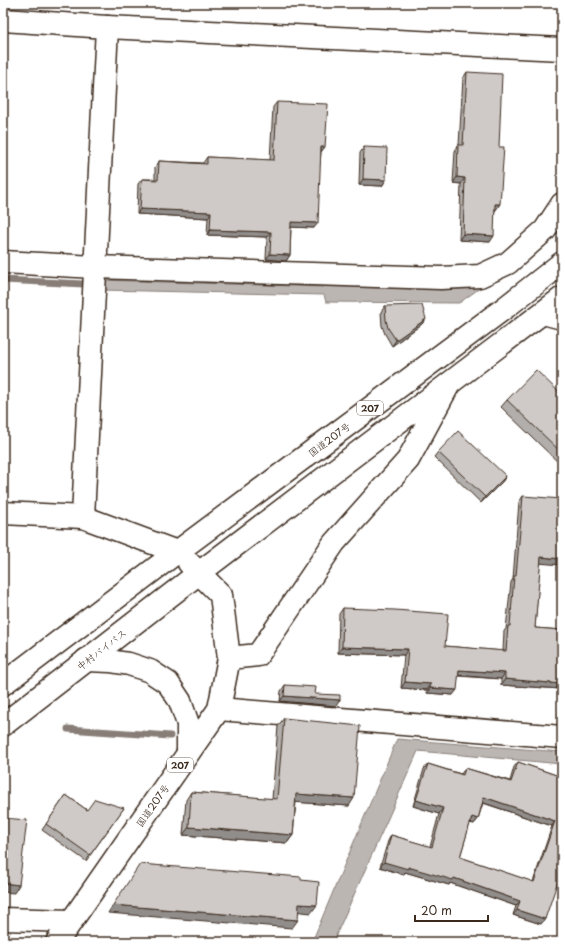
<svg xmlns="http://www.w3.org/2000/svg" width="565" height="945" font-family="'Playpen Sans','Klee One',sans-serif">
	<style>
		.water { fill: #bcb6b3; stroke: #887e77 }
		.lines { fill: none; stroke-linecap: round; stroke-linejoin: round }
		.stream { stroke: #887e77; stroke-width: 7 }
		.minor-casing { stroke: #3b2a1e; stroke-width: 25 }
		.highway-casing { stroke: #3b2a1e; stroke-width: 25 }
		.minor { stroke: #fff; stroke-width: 22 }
		.highway { stroke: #fff; stroke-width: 22 }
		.wall { fill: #b2aeab; stroke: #3b2a1e; fill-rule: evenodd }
		.shaded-wall { fill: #918d8b; stroke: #3b2a1e }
		.building { fill: #cfcac7; stroke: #3b2a1e; fill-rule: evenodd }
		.labels { text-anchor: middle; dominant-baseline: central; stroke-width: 4; stroke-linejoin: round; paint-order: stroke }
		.shield { fill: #fff; stroke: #766a62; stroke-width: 1 }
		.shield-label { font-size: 9px; font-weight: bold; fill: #3b2a1e }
		.street-label { font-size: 10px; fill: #3b2a1e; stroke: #fff }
	</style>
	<rect width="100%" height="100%" fill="#fff"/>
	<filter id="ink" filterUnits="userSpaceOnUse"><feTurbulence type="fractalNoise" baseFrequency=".025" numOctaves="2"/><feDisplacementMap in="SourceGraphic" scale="8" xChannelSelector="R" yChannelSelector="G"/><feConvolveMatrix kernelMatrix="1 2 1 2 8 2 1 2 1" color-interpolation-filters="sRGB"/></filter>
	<g filter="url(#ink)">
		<g class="water">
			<path d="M100,280L323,287L326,284L443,289L475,287L480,288L459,303L326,302L324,295L102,290Z"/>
			<path d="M397,739L562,752V764L418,751L333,942H312Z"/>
		</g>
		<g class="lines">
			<g class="stream">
				<path d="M3,280L84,284"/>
				<path d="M68,729L170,736"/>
			</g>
			<g class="minor-casing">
				<g id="minor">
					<path d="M3,20L107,27L562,49"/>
					<path d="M3,262L95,267L441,278L480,276L508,263L545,230L562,204"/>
					<path d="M543,313L562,318"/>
					<path d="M3,513L83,517L177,552"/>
					<path d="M83,517L107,27"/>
					<path d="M229,658L258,655L334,543L408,460L449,384"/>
					<path d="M219,709L562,737"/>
					<path d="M3,919L71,921"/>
				</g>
			</g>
			<g class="highway-casing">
				<g id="highway">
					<path d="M86,660L110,661L129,664L150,671L168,683L180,701L188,724V753"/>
					<path d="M3,684L177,552L506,307L562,263"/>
					<path d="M3,725L199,573L562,298"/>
					<path d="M57,942L219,709L229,658L221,595L189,563"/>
				</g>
			</g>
			<use href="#minor" class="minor"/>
			<use href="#highway" class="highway"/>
		</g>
		<g class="wall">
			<path d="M467,72L496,210H495L490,242L459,240L461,184L453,183L455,151L458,145H459L463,78Z"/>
			<path d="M277,102L321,152L314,228L291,227L290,255L286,261L266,259L267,237L207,235L208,218L137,214L138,184L142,179H155V167L159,161L203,163L207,157L270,160L273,107Z"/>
			<path d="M364,147L386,180L382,186L359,185L360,153Z"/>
			<path d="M385,306L426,319L422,324L392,346L385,334L382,326L381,312Z"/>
			<path d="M562,395V466L501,407L507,400Z"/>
			<path d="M438,452L506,476L502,482L481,503L434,457Z"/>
			<path d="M523,496L540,563L535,628L562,630V724H558L561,689L501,685V679L458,676L453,695L427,693V690L401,688L404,655L338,653L339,614L343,608L445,646L503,651L504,631L506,629L511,582L513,579L519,502Z"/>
			<path d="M285,685L315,694L336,706L280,701L281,691Z"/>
			<path d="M284,718L349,806L296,802L293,835L287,843L183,835L186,800L191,792L272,799L278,726Z"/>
			<path d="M518,762L562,777L545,919L541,924L513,915L516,906L450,883L449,885L405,872L404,875L380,867L388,841L391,835L430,847L439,814L413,806L424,769L428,764L461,774L465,768L510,781L514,767ZM483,803L552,826L533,882L460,857L470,823L474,824L478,819Z"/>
			<path d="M66,795L87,810L124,808L86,861L42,830Z"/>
		</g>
		<g class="shaded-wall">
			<path d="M321,147H325L321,152Z"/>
			<path d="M457,177L465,178L461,184L453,183Z"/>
			<path d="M363,179L386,180L382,186L359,185Z"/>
			<path d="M495,204H500L496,210H491Z"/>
			<path d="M140,209L211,212L208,218L137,214Z"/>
			<path d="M291,222L318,223L314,228L288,227Z"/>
			<path d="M210,230L271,232L267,237L207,235Z"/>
			<path d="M463,234L494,236L490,242L459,240Z"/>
			<path d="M270,254L290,255L286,261L266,259Z"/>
			<path d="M426,319L422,324L392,346L396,340Z"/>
			<path d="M506,476L502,482L481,503L485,497Z"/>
			<path d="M541,557L562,559V565L537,563Z"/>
			<path d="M342,647L408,649L404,655L338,653Z"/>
			<path d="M459,670L505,673L501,679L455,675Z"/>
			<path d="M505,679L562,684V687L561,689L501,685Z"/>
			<path d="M405,682L431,684L427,690L401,688Z"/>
			<path d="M430,688L457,690L453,695L427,693Z"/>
			<path d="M284,696L340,700L336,706L280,701Z"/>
			<path d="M562,718V724H558Z"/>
			<path d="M296,794L354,798L349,806L291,802Z"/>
			<path d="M484,797L555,821L552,826L481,802Z"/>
			<path d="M416,800L443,808L439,814L413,806Z"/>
			<path d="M472,817L478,819L474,824L468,822Z"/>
			<path d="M189,827L293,835L287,843L183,835Z"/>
			<path d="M384,862L408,867L454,878L520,901L516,906L450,883L449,885L405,872L404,875L380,867Z"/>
			<path d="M3,883L19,885L14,893L3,892Z"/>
			<path d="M299,904L317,905L311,913L293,911Z"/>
			<path d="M113,905L298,920L292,928L108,913Z"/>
			<path d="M517,910L545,919L541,924L513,915Z"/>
		</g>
		<g class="building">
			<path d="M467,72L502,74L499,147H504L500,204H495L494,236L463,234L465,178L457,177L458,145H463Z"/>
			<path d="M277,102L328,104L325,147H321L318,223L291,222L290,255L270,254L271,232L210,230L211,212L140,209L142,179L158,180L159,161L207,164V157L274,160Z"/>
			<path d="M364,147L387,148L386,180L363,179Z"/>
			<path d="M422,305L426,319L396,340L388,328L386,320L385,306Z"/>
			<path d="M536,370L562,395V453L507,400Z"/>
			<path d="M458,431L506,476L485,497L438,452Z"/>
			<path d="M523,496L562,499V559L541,557L535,628L562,630V684L505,679V673L459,670L457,690L430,688L431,684L405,682L408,649L342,647L343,608L395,610L448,614L445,646L506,651L508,626H510L514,576H516Z"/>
			<path d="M285,685L316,687L315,694L340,695V700L284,696Z"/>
			<path d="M284,718L360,726L354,798L296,794L293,835L189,827L191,792L277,799Z"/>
			<path d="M518,762L562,777V869L545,919L517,910L520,901L454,878L453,880L408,867V869L384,862L391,835L432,847L443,808L416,800L428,764L463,775L465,768L511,782ZM484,797L555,821L534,882L460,857L472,817L478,819Z"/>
			<path d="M66,795L87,810L95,799L124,808L90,855L46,824Z"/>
			<path d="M3,818L27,820L19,885L3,883Z"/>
			<path d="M140,864L301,877V880L319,882L317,905L299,904L298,920L113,905Z"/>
		</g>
	</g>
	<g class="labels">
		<g class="shield">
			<rect x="357" y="401" width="26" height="14" rx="3"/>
			<rect x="167" y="758" width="26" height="14" rx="3"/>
		</g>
		<g class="shield-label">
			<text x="370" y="408">207</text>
			<text x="180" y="765">207</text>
		</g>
		<g class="street-label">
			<text transform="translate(329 439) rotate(-37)">国道207号</text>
			<text transform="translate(101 649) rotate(-38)">中村バイパス</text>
			<text transform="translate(152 805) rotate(-55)">国道207号</text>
		</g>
	</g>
	<rect width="565" height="945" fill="none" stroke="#fff" stroke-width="16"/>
	<rect x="8" y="8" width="549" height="929" fill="none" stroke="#3b2a1e" stroke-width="1.5" filter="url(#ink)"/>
	<path d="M415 915v6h73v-6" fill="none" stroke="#3b2a1e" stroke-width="2"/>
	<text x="421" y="915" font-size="12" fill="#3b2a1e" stroke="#ffffff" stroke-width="3" paint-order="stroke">20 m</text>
</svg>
